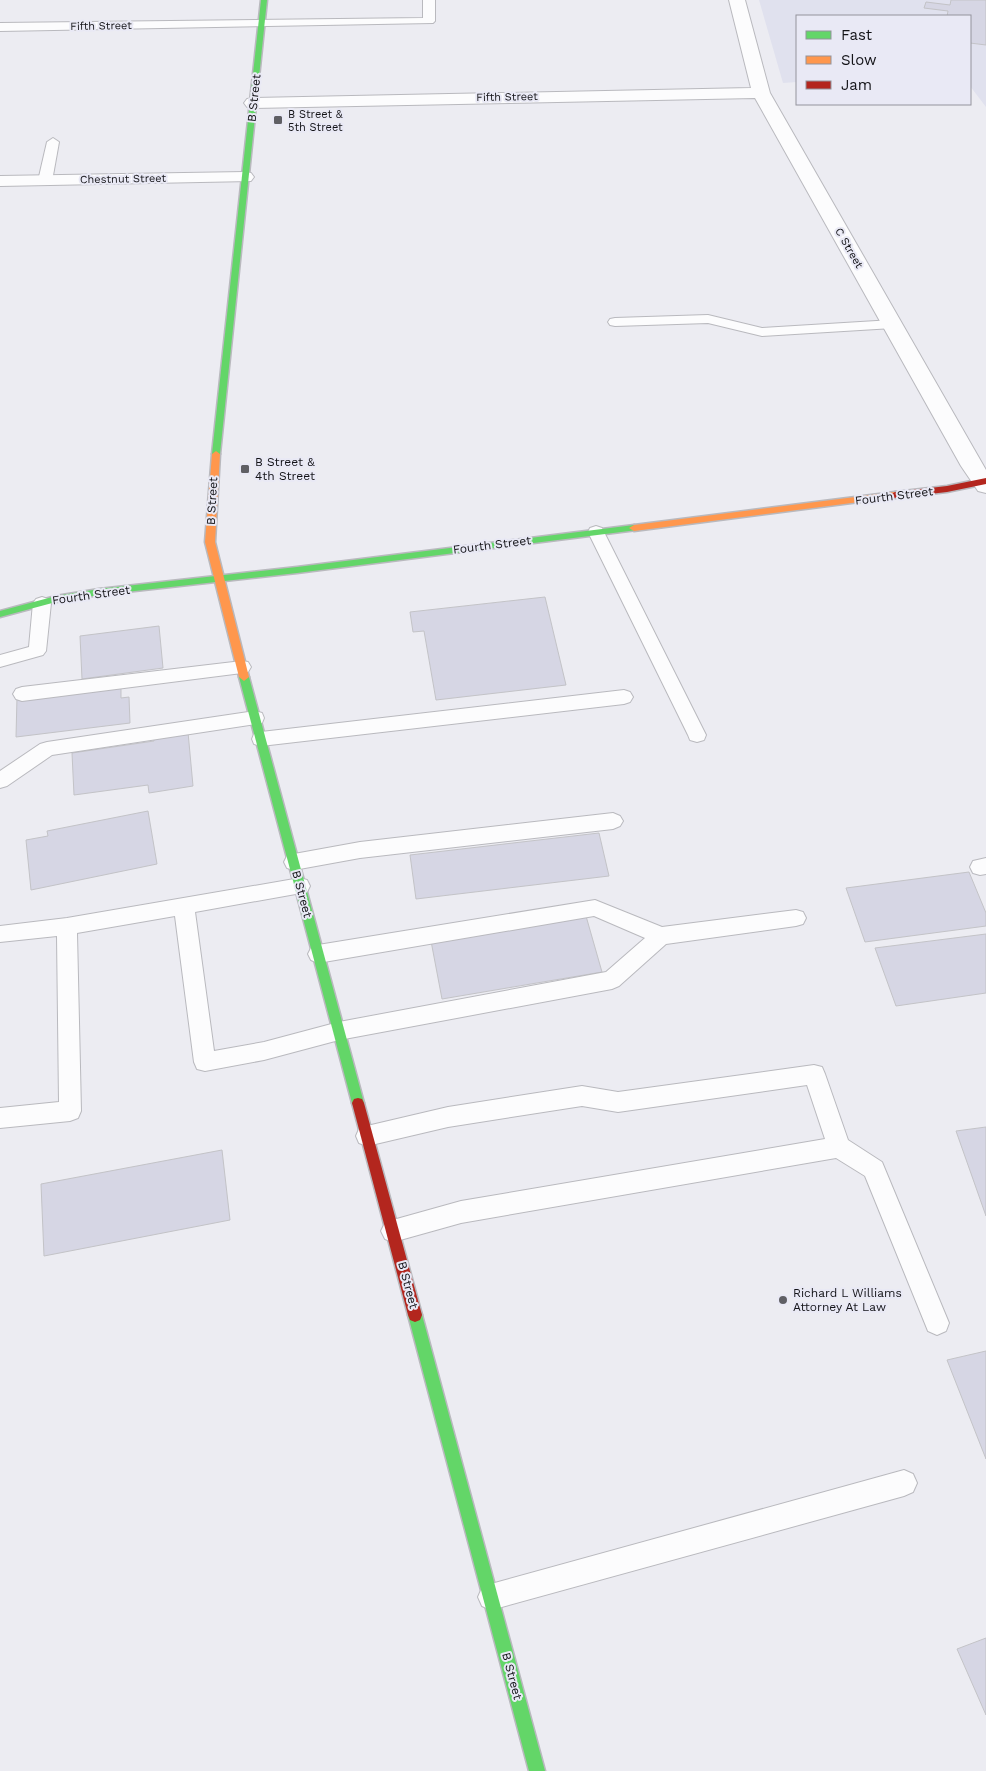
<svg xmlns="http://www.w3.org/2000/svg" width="986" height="1771" font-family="'Work Sans',sans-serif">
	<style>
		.built { fill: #e0e1ee }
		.building { fill: #d6d6e4; stroke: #c3c3c7 }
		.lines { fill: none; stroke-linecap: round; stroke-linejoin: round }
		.lane-casing { stroke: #b9b9be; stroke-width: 2 }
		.street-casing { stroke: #b9b9be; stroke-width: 2 }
		.fast-casing { stroke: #b9b9be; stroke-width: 3 }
		.slow-casing { stroke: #b9b9be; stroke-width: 3 }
		.jam-casing { stroke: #b9b9be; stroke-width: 3 }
		.lane { fill: #fcfcfd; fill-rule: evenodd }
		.street { fill: #fcfcfd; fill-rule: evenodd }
		.fast { fill: #63d668; fill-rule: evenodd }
		.slow { fill: #ff974d; fill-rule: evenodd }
		.jam { fill: #b3261e; fill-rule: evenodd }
		.poi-dot { fill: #5f5f64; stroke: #e9e9f5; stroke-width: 2 }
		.labels { text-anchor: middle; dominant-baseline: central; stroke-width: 4; stroke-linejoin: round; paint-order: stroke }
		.far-street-label { font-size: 11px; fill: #131317; stroke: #e9e9f5 }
		.far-poi-label { font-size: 11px; fill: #131317; stroke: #e9e9f5; text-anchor: start }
		.street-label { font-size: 12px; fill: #131317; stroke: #e9e9f5 }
		.poi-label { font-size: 12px; fill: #131317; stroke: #e9e9f5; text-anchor: start }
	</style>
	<rect width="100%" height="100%" fill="#ececf2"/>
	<path class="built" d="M759,0H986V107L970,86V16H797V82L783,83Z"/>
	<g class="building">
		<path d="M951,0H986V45L970,43V16H947L948,11L924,8L926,2L950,5Z"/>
		<path d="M545,597L566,685L436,700L424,631L413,632L410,612Z"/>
		<path d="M159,626L163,668L82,679L80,636Z"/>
		<path d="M121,686V698L129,697L130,723L16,737L17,697Z"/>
		<path d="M188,732L193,786L149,793L148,785L74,795L72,753L154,741V736Z"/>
		<path d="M148,811L157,864L31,890L26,840L48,836L47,831Z"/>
		<path d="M599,833L609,876L416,899L410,855Z"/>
		<path d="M969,872L986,913V926L865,942L846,888Z"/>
		<path d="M586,916L602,972L442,999L431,941Z"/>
		<path d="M986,934V993L896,1006L875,948Z"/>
		<path d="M986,1127V1216L956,1131Z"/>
		<path d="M222,1150L230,1220L44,1256L41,1184Z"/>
		<path d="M986,1351V1459L947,1360Z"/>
		<path d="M986,1638V1715L957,1649Z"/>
	</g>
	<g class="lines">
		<g class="lane-casing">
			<g id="lane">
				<path d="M423,0H435V21L433,23L0,31V23L423,18Z"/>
				<path d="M53,138L59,142L52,181L45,185L38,181L47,142Z"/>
				<path d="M708,315L762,328L893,320L898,321L900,324L898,327L893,328L762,336L708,323L615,326L610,325L608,322L610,319L615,318Z"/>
				<path d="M596,526L602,528L604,532L706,735L704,740L697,742L690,740L688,735L588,532L590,528Z"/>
				<path d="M42,597L48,599L51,603L46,651L43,655L0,667V655L29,647L33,603L36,599Z"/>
				<path d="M242,661L248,662L251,667L248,672L242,673L22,701L16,699L13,694L16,689L22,687Z"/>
				<path d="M624,690L630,692L633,697L630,702L624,704L261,746L254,744L252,739L254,734L261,732Z"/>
				<path d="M255,711L262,713L264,718L262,723L52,755L7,786L0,788V771L40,744L47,742Z"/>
				<path d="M613,813L620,816L623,821L620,826L613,829L360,858L294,870L287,868L284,862L287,856L294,854L360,842Z"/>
				<path d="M986,858V874L980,875L973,873L970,867L973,861Z"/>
				<path d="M300,878L307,880L310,886L307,892L195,912L214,1051L264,1042L339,1022L606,972L645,938L594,916L318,963L311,960L308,954L311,948L318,945L595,900L662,927L796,910L803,912L806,918L803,924L796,926L666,944L619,986L612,989L339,1040L264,1060L205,1071L197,1069L194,1062L175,916L77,933L81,1111L78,1118L70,1121L0,1128V1108L59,1102L57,936L0,942V926L67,918Z"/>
				<path d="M814,1065L822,1067L825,1074L848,1140L882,1162L949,1323L946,1331L937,1335L928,1331L865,1176L836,1158L461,1223L393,1242L385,1239L381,1231L385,1223L393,1220L461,1201L825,1139L807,1085L618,1112L582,1106L448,1127L367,1146L359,1143L356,1136L359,1129L367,1126L448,1107L582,1086L618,1092Z"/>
				<path d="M904,1470L913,1474L917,1483L913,1492L904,1496L491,1610L482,1606L478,1597L482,1588L491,1584Z"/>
			</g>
		</g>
		<g class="street-casing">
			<g id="street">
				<path d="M729,0H745L770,93L986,470V493L978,491L961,466L755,98L253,108L247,107L244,103L247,99L253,98L751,88Z"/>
				<path d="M245,172L251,173L254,177L251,181L0,186V176Z"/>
			</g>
		</g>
		<g class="fast-casing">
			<g id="fast">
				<path d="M261,0H267L220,454L216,457L212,454Z"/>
				<path d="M634,525L637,526V530L297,573L99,595L56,602L0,617V611L56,596L99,589L297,567Z"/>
				<path d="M244,673L249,677L364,1103L362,1107L358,1108L354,1107L352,1103L239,677Z"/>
				<path d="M415,1308L420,1310L422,1315L545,1771H529L408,1315L410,1310Z"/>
			</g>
		</g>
		<g class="slow-casing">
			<g id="slow">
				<path d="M216,451L220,454L215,542L249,677L244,681L239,677L205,542L212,454Z"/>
				<path d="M895,492L898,493V497L634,531L629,528L634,525Z"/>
			</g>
		</g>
		<g class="jam-casing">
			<g id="jam">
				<path d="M986,478V484L947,492L895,498L890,495L895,492L947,486Z"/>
				<path d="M358,1098L362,1099L364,1103L422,1315L420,1320L415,1322L410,1320L408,1315L352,1103L354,1099Z"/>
			</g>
		</g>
		<use href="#lane" class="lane"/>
		<use href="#street" class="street"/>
		<use href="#fast" class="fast"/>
		<use href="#slow" class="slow"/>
		<use href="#jam" class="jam"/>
	</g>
	<g class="poi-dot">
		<rect x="273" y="115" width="10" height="10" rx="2.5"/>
		<rect x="240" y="464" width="10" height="10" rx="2.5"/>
		<circle cx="783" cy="1300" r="5"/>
	</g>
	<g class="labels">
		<g class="far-street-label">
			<text transform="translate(101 26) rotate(-1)">Fifth Street</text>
			<text transform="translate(507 97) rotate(-1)">Fifth Street</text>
			<text transform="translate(123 179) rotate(-1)">Chestnut Street</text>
			<text transform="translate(849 248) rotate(60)">C Street</text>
		</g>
		<g class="far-poi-label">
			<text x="288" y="114">B Street &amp;<tspan x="288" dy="13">5th Street</tspan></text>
		</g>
		<g class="street-label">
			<text transform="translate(254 98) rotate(-84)">B Street</text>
			<text transform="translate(894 496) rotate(-7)">Fourth Street</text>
			<text transform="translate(212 501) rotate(-87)">B Street</text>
			<text transform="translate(492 545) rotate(-7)">Fourth Street</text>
			<text transform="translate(91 595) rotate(-8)">Fourth Street</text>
			<text transform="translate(302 894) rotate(75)">B Street</text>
			<text transform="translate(408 1285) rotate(75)">B Street</text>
			<text transform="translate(512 1676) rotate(75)">B Street</text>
		</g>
		<g class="poi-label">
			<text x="255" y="462">B Street &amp;<tspan x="255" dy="14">4th Street</tspan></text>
			<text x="793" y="1293">Richard L Williams<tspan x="793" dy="14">Attorney At Law</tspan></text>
		</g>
	</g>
	<rect x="796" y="15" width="175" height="90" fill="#e9e9f5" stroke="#93939c"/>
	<rect x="806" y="31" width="25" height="8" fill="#63d668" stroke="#93939c"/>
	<text x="841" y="40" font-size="15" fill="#131317">Fast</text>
	<rect x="806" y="56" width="25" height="8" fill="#ff974d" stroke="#93939c"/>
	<text x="841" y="65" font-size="15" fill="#131317">Slow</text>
	<rect x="806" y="81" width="25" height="8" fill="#b3261e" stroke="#93939c"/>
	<text x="841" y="90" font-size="15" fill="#131317">Jam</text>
</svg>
